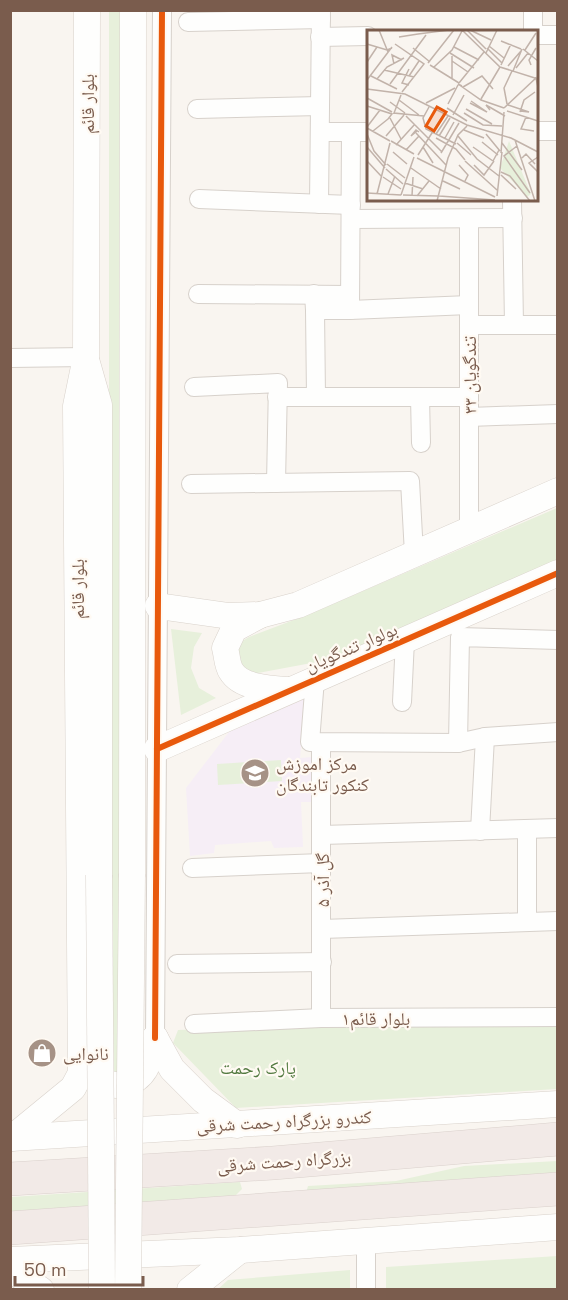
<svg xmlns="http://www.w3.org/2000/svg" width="568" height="1300" font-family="'Space Grotesk','Noto Naskh Arabic',sans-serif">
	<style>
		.education { fill: #f6eef6 }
		.green { fill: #e7f0db }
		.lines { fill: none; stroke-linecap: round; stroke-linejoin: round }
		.street-casing { stroke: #d7d1cb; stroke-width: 20 }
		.secondary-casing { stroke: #d9d2cb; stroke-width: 27 }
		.highway-casing { stroke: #dad1cc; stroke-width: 34 }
		.street { stroke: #fefefd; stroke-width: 18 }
		.secondary { stroke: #fefefd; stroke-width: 26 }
		.highway { stroke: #f2eae7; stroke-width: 33 }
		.secondary-bridge-casing { stroke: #d9d2cb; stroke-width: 27; stroke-linecap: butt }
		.secondary-bridge { stroke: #fefefd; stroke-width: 26 }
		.cycleway-casing { stroke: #fffaf3; stroke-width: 10 }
		.cycleway { stroke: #e8590c; stroke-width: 6 }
		.labels { text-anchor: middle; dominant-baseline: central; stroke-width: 4.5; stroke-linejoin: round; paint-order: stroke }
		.street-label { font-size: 18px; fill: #7a5c4d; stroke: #fffaf3 }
		.poi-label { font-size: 18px; fill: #7a5c4d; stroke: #fffaf3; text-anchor: start }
		.park-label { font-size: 18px; fill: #537a41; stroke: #fffaf3 }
		.inset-road { fill: none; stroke: #c2b3aa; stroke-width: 1.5 }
		.view { fill: #e8590c; fill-opacity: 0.15; stroke: #e8590c; stroke-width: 3 }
		.inset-edge { fill: none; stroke: #7a5c4d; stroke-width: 3 }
	</style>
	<rect width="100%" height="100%" fill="#f9f5f0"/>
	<path class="education" d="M306,698L300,758L312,757V802H301L303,847L274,848L271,841L215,845L214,853L190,856L186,788L229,732Z"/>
	<g class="green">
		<path d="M122,10L135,1058L113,1076L109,996V11Z"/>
		<path d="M557,508V565L349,656L248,675L232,647L249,637L307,615Z"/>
		<path d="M171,629L202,633L194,647L191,668L199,688L216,698L181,715Z"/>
		<path d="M281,760L282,781L218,785L217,764Z"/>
		<path d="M557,1017V1089L236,1108L173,1043L178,1030Z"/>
		<path d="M557,1161V1174L306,1193L308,1186L396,1181L464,1166Z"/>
		<path d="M240,1182L242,1189L234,1197L11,1212V1197Z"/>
		<path d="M557,1256V1288H386V1267Z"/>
		<path d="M350,1270V1289H218L228,1280Z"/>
	</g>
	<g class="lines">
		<g class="street-casing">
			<g id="street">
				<path d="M188,22L321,19"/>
				<path d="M533,32V10"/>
				<path d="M536,35H558"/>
				<path d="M320,37L368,36"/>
				<path d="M197,109L320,106"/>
				<path d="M536,131H558"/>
				<path d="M320,132H368"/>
				<path d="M199,199L351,205"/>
				<path d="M512,200L514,325"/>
				<path d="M319,204L321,10"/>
				<path d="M351,219L513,218"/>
				<path d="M198,294L350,295"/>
				<path d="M314,294L315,310H350L469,305"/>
				<path d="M315,310L316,397"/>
				<path d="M350,310L351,132"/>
				<path d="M469,325H558"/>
				<path d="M10,358L86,357"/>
				<path d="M194,387L278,383L276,483"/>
				<path d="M277,397H469"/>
				<path d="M420,397L421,443"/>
				<path d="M469,417L558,414"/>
				<path d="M191,484L410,481L414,554"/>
				<path d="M469,530V220"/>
				<path d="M315,679L310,742L458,743L485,737L558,732"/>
				<path d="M402,702L405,640"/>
				<path d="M321,743V1018"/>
				<path d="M458,743L460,637L558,640"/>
				<path d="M527,829V922"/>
				<path d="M480,831L485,737"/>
				<path d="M322,835L558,828"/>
				<path d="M192,868L322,863"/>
				<path d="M322,929L558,921"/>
				<path d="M177,964L322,962"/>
				<path d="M194,1024L321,1018L558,1017"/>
				<path d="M155,1038L162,10"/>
				<path d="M366,1241V1290"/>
			</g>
		</g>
		<g class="secondary-casing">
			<g id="secondary">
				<path d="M87,363L99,405V875"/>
				<path d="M158,606L229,616L260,615L298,605L558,491"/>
				<path d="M260,615L234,629L225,648C227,655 227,665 231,671C241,688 271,689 288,690"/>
				<path d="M157,749L558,573"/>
				<path d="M132,874L133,10"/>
				<path d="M155,1038L172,1069L203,1100L237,1125"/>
				<path d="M88,1065C91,1070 95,1077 100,1080C115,1090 136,1084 145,1069C151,1059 153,1049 155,1038"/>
				<path d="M11,1138L558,1104"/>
				<path d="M12,1138L73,1088L81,1073L76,406L86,357L87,10"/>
				<path d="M10,1260L240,1250L558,1227"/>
				<path d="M10,1269L41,1290"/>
				<path d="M190,1290L240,1250"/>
			</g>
		</g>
		<g class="highway-casing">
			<g id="highway">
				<path d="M10,1179L273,1163L558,1139"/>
				<path d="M10,1228L558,1189"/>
			</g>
		</g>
		<use href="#street" class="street"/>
		<use href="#secondary" class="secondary"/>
		<use href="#highway" class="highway"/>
		<g class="secondary-bridge-casing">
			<g id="secondary-bridge">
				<path d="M99,875L102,1290"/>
				<path d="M128,1290L132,874"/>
			</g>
		</g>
		<use href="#secondary-bridge" class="secondary-bridge"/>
		<g class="cycleway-casing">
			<g id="cycleway">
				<path d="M157,749L558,573"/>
				<path d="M155,1038L162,10"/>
			</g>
		</g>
		<use href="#cycleway" class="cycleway"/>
	</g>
	<defs>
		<g id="school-disc" transform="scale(1.5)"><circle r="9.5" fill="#a69286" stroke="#fffaf3"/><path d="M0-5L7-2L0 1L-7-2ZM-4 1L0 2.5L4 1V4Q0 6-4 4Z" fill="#fff"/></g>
		<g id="shop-disc" transform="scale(1.5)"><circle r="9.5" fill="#a69286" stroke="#fffaf3"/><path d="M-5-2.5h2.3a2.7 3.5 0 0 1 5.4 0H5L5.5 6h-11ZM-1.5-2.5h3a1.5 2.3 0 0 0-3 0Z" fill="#fff"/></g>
	</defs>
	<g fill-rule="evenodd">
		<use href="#school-disc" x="255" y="773"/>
		<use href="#shop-disc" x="42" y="1053"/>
	</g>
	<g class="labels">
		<g class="street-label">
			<text transform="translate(87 104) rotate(-90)">بلوار قائم</text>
			<text transform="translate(469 375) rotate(-90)">۳۳ تندگویان</text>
			<text transform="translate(77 589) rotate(-90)">بلوار قائم</text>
			<text transform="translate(351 647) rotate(-23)">بولوار تندگویان</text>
			<text transform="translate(322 880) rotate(-90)">گل آذر ۵</text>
			<text x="376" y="1018">بلوار قائم۱</text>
			<text transform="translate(284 1121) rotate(-3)">کندرو بزرگراه رحمت شرقی</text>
			<text transform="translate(284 1161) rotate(-4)">بزرگراه رحمت شرقی</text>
		</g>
		<g class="poi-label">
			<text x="276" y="763">مرکز اموزش<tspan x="276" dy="21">کنکور تابندگان</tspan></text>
			<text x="63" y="1053">نانوایی</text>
		</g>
		<g class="park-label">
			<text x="258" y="1067">پارک رحمت</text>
		</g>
	</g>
	<g transform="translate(367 30)">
		<rect width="171" height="171" fill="#f9f5f0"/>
		<path d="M142,111L164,164L160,167L133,138Z" fill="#e7f0db"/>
		<path class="inset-road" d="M12,0L21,22M95,0L133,37L171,49M100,0L119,19M103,0L124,10M51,4L82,0M32,7L51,4M134,11L154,19M0,14L20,20L25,18M28,14L57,34L35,62M122,16L137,28M87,17L112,30M46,18L63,32M120,18L135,33M156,19L171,31M158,20L169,3M83,23L107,38M119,23L130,0M85,26V48M85,31L101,42M0,32L10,17M61,33L87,0M27,34L25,25L35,30M63,35L92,53M134,35L144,14M164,35L162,30L169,18M141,36L154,21M67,37L85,20L95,1M149,38L161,23M42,39L35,53L42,55M17,40L47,47M146,41L155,19M4,46L30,59M42,46L52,31M10,49L20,37L37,28M0,50L25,17M92,53L117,22M23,54L59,5M95,56L91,54L114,70L137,78M96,57L115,46L126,59M0,59L38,64L100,95L144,108L171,122M34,65L27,83L57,86M0,68L25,82M114,69L133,37M32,70L52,85M23,72L38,83M59,73L88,58M103,73L120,82L104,71M81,74L91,55M140,74L137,58L145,41M141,75L162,82L153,81M0,76L25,84L21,89M62,77L56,88L59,99L89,114M80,78L100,91M137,78L169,48L171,57M99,79L125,94M123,80L119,75L138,86M140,81L171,91M153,82L157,70L168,62M97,83L116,95L135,96M86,85L97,65M39,86L75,122M159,87L154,99L167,101M23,88L34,109M0,97L13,80M0,98L23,111M97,100L117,108M6,101L21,89M50,101L44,106L49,100L52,102M49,103L79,135M0,104L7,121L19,135M69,104L81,86M119,104L133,121M19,106L37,85M72,106L83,88M91,106L110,129L132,146M69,108L89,119L98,130M78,108L87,92M148,110L168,171M24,111L47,124M115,112L131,125M90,113L104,125M135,113L155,140M29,115L48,94M150,116L137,126L163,163M0,117L18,138M56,117L66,133M106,117L126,131L132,120M39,120L52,106M26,122L40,134M74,123L92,93M134,123L137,82M51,125L77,84M171,127L162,133L171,142M50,128L128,167M155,128L159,124L168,134M0,131L15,147M98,131L130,160M20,134L38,148M92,135L101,145L98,151M107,135L117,145L127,131M44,138L74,159M19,139L36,154M134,142L143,146L163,171M134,145L149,159M16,147L34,159M76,151L93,159M38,153L56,159M0,163L34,165M10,164L23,113M21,164L28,146M34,165L47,127M36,165L71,166M45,166L46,147M50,166L62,151M72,166L128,170M130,166L135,122M70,171L81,128L91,105L100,96"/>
		<path class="view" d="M70,77L79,82L67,101L59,96Z"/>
		<rect width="171" height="171" class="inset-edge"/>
	</g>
	<rect width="568" height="1300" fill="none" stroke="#7a5c4d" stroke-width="24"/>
	<path d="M15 1276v9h128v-9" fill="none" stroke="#7a5c4d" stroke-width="3"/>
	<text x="24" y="1276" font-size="18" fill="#7a5c4d" stroke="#fffaf3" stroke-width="4.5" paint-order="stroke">50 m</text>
</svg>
